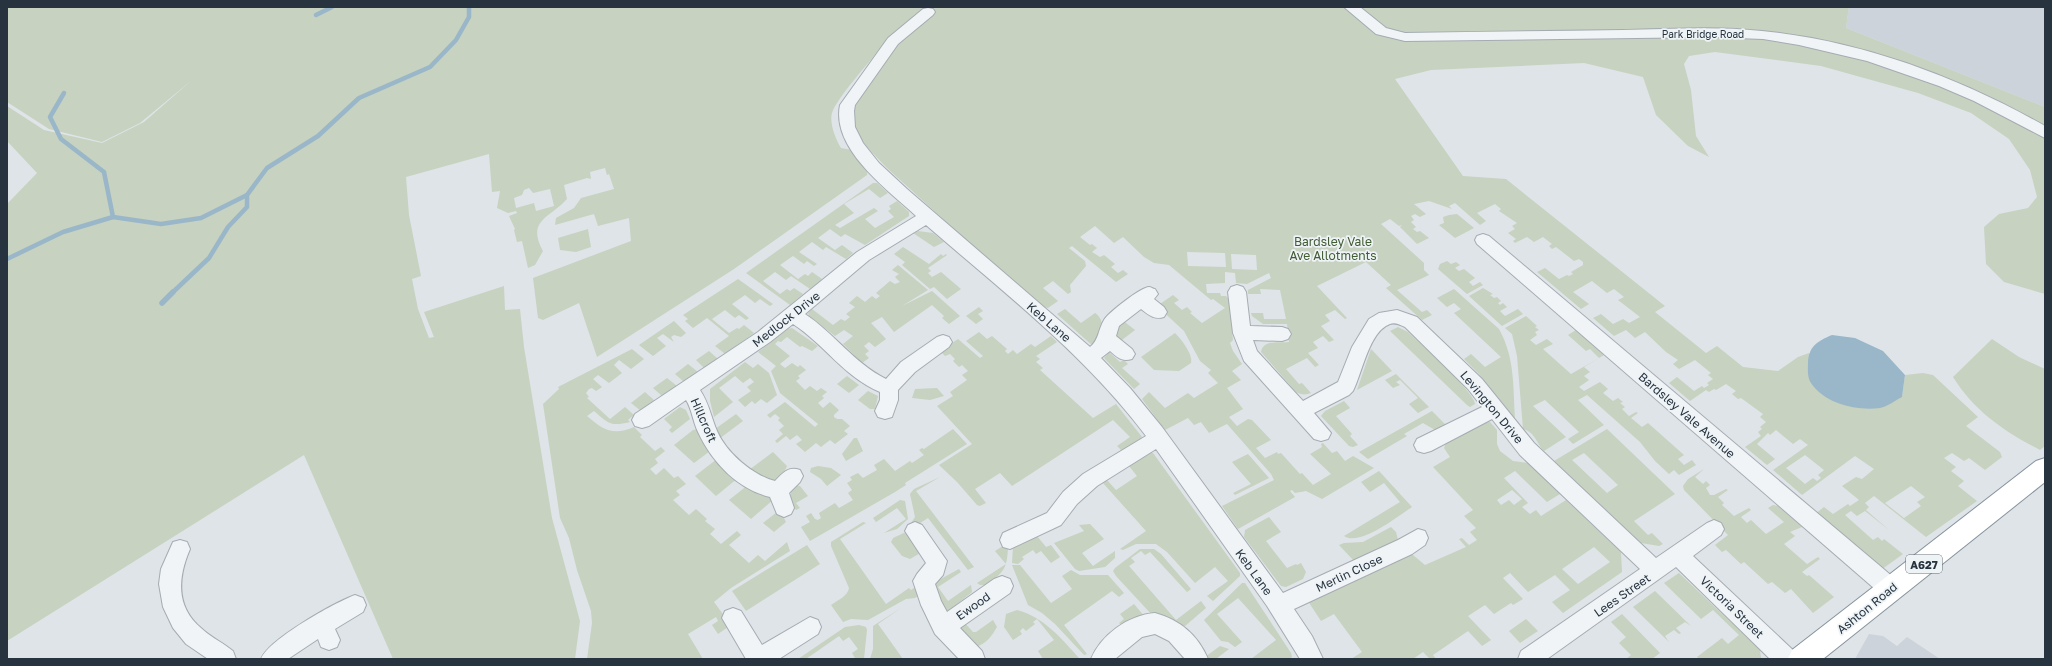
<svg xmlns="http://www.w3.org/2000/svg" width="2052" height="666" font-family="'Golos Text',sans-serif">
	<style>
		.built { fill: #cdd3da }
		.green { fill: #c7d2c0; fill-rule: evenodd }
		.water { fill: #99b7c9 }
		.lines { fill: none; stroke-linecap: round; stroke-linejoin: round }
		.stream-far1 { stroke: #99b7c9; stroke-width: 4.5 }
		.stream { stroke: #99b7c9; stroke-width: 5.5 }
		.street-casing { stroke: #a4acb2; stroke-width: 2 }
		.highway-casing { stroke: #86949f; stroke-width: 2 }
		.street { fill: #f1f4f7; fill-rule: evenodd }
		.highway { fill: #fff; fill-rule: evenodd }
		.labels { text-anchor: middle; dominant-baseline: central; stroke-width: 3.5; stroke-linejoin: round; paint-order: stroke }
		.far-street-label { font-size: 10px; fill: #273440; stroke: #eef3f6 }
		.shield { fill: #eef3f6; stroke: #636d77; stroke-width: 1 }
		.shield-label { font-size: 11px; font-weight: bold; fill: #273440 }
		.park-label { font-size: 12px; fill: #425c34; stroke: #eef3f6 }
		.street-label { font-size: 12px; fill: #273440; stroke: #eef3f6 }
	</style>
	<rect width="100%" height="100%" fill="#dfe4e8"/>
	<g class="built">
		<path d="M1849,7H2045V107L1846,28Z"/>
		<path d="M1869,634L1883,636L1897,646L1907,637L1940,659H1855Z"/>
	</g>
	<g class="green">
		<path d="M7,7H1849L1846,28L2045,107V294L2004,282L1986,264L1984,227L1999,214L2028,208L2037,197L2030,170L2009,139L1971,113L1918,93L1821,66L1715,52L1689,56L1684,64L1691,90L1696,136L1709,157L1688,146L1656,115L1643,77L1584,63L1431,70L1395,79L1463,176L1506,179L1665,306L1655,312L1706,353L1717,346L1743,367L1778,371L1798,357L1809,353L1808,375L1902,397L1905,375L1923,373L1933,375L1978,417L1966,426L2000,452L2002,457L1985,470L1969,458L1964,461L1952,453L1944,458L1956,467L1951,471L1964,481L1958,486L1977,501L1926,537L1874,496L1865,503L1869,507L1866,510L1889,530L1865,511L1857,516L1851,511L1845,515L1873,540L1878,537L1882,541L1884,539L1903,554L1881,570L1815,514L1824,507L1833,514L1848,504L1850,506L1859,500L1842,486L1856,477L1862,479L1874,469L1855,456L1802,495L1773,470L1808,445L1800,439L1793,444L1776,430L1770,435L1768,433L1757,444L1775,459L1767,465L1745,447L1761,436L1758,432L1762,429L1760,427L1766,422L1760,417L1763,414L1741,398L1738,399L1732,394L1736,391L1726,384L1716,390L1714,389L1709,392L1706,390L1690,401L1669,383L1677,377L1694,391L1702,386L1704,388L1709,385L1707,383L1713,379L1708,375L1711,373L1695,360L1679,369L1673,364L1678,360L1666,352L1645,332L1635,338L1626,330L1614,336L1593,318L1601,314L1613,324L1623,319L1629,323L1640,317L1618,300L1624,297L1614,289L1607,293L1592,281L1573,292L1589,304L1581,309L1537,272L1545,268L1559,279L1567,275L1569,276L1573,274L1571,272L1583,265V262L1579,259L1574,261L1556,247L1552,249L1549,246L1552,244L1543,237L1534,242L1527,237L1515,243L1513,241L1516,239L1508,233L1515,229L1512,226L1517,223L1499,211L1501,209L1495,204L1477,213L1486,221L1480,225L1455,203L1449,206L1452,209L1429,201L1414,204L1426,214L1420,217L1415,214L1411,216L1414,220L1411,222L1416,227L1413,229L1417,232L1420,231L1429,238L1417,244L1400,227L1402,225L1399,226L1390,219L1381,224L1424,263V270L1429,275L1397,290L1422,312L1427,310L1432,315L1422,320L1386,288L1391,285L1366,262L1317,286L1347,318L1345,319L1335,310L1325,315L1330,321L1321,326L1334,340L1329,342L1323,336L1313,342L1318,348L1308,353L1319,365L1315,367L1307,358L1286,369L1299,384L1302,383L1311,393C1306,395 1301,395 1296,392L1261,352C1263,339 1280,343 1289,342L1287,324H1263L1252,316L1251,313H1263L1264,319H1286L1280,290L1260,289L1261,294H1248V290L1271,278L1269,273L1247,284L1236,283L1235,273L1225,272V283L1206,284L1207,293H1220L1221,296H1226L1229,299L1233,340L1230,343L1233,351L1242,364L1232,371L1241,380L1227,388L1243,409L1229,417L1237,426L1248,419L1252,420L1271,440L1256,448L1265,458L1277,452L1278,454L1281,453L1300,474L1302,473L1313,485L1331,474L1310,454L1322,447L1321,444L1323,443L1332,453L1337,451L1345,461L1353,456L1374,468L1322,499L1306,491L1295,493L1292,490L1290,491L1295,497L1238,529L1222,506L1274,480L1271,474L1227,424L1209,433L1201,422L1194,425L1188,418L1165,430L1142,399L1149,392L1165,408L1188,393L1194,398L1218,383L1208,373L1211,370L1200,361L1184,331L1157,306L1173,295L1179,300L1174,303L1182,310L1187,307L1192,312L1190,313L1202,323L1225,308L1213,299L1211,300L1169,265L1154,263L1144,257L1123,237L1114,243L1095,226L1080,237L1090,245L1092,244L1097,248L1092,252L1100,257L1104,255L1115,264L1111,267L1118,273L1123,270L1128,274L1116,282L1072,246L1069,248L1085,261L1086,266L1070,285L1071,292L1068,294L1053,281L1043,288L1058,301L1048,308L1044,307L966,240L887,168L864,144L854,125L851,112L891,52L878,51C867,65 837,98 832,113C829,123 836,140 841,148L852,150L868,167L867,175L734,269L597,357L579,303L543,320L538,318L533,278L631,241L629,218L598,226L594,214L555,225L556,218L574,208L581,198L614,189L609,174L607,175L605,168L590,172L591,179L587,178L564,185L567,199C550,218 526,220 543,251L535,265L528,268L522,241L517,242L514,230L515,229L509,216L517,213L516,211L508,213L497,208L500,191L492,192L489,154L406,177L409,215L421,276L412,279L418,309L429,338L434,337L424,312L504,286L505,310L520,309L524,347L552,518L580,621L575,659H393L304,455L7,641V204L37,173L7,141V106L44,130L102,143L144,122L192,80L140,123L102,142L49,129L7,102ZM529,188L533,193L550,189L554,206L536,211L534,203L516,208L514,198L522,195L524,190ZM1187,252L1225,253L1226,267L1188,266ZM1231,254L1256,255L1257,270L1232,269ZM1805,455L1824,470L1818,475L1821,478L1817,481L1813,478L1805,484L1786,468ZM1911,486L1925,497L1917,502L1921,506L1904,518L1885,503Z"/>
		<path d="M873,183H877L888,193L880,198L869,189L844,204L854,213L835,225L840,228L874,208L878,211L865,219L875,228L894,217L888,211L891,209L889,206L897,201L909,212V216L865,245L845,234L841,237L830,229L818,238L835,250L842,245L853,253L846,259L826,247L823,250L812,242L799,252L817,264L814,266L807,261L804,264L793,256L780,265L798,279L805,274L808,276L812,272L822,279L810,289L791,276L786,280L775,272L763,281L780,294L787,289L790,291L794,288L803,294L790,305L746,273Z"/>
		<path d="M1457,214L1474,228L1455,238L1439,225L1444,223L1443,217L1449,215Z"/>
		<path d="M588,229L591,247L576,252L560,250L558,238Z"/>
		<path d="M918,231L933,233L944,242L934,247L913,233Z"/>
		<path d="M903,247L929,264L941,254L943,256L946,254L947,255L928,268L931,271L928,273L932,277L941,272L961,289L947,299L934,287L930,289L902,265L905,262L894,254Z"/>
		<path d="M1447,261L1451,264L1456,262L1460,265L1455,268L1459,271L1464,269L1475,278L1469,282L1473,286L1480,282L1483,285L1467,294L1438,269L1440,264Z"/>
		<path d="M898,265L928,290L902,306L932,291L960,316L949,324L942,318L944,316L932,305L894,332L882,317L871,323L886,339L875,347L869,342L864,346L869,351L865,354L869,358L862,363L843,344L853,336L844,330L835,336L809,316L808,313L812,309L833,325L841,319L845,321L850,317L846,314L855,307L849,303L857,296L865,302L872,296L876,299L880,296L876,293L890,281L895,284L900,282L895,277L899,274L892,270Z"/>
		<path d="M738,279L773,304L770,306L760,299L755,303L745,295L732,304L749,318L746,320L739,315L735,318L725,310L712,319L729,333L737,328L739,329L744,325L754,333L725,354L715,346L729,336L707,318L693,328L685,321L688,319L683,315Z"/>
		<path d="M1483,288L1493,294L1490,295L1494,298L1497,297L1501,301L1498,303L1500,305L1503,303L1507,307L1500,311L1505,316L1518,309L1523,314L1502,326L1469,296Z"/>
		<path d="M1454,289L1499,329C1515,358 1513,386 1515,418L1478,373L1464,359L1471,354L1485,367L1501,357L1454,313L1461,309L1454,303L1447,307L1437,298Z"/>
		<path d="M979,307L983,311L978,314L983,319L976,324L966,316Z"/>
		<path d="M1065,309L1081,323L1095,313C1105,320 1102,330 1100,340L1093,346L1057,314Z"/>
		<path d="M1526,316L1537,326L1535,327L1539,330L1535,332L1537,335L1530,340L1536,345L1547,339L1553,344L1543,349L1571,374L1599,358L1590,349L1586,351L1568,335L1576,330L1604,355L1584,367L1590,372L1584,376L1589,380L1579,387L1584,391L1600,382L1608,389L1603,393L1613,401L1618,398L1623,402L1620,403L1625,407L1622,409L1629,416L1636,412L1638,413L1631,418L1642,427L1648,423L1684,455L1678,459L1684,465L1692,460L1696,465L1679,475L1674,470L1669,474L1655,461L1640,442L1587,395L1578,400L1604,425L1573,444L1568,439L1579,432L1545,400L1533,406L1566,437L1544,451C1536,443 1536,433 1523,429L1517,356L1512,334L1505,328Z"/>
		<path d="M1121,319L1135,330L1122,340L1114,336Z"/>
		<path d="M674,321L686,333L681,337L674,335L671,337L674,342L663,334L657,338L666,346L653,356L639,345Z"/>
		<path d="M1398,327L1408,332C1419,343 1476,393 1475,404L1470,407L1467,405L1390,331Z"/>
		<path d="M792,328L818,346L812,351L802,346L800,347L787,337L781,342L778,341L775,344L790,356L780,364L785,368L792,363L798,367L800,365L806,370L798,376L800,378L796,381L805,390L810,386L817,391L821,388L827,392L822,396L824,398L818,403L823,408L830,402L839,410L834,415V417L837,419H842L850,426L844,431L848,434L835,444L830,440L821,447L816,443L805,452L796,444L802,440L797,435L790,440L786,436L777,443L775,441L783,434L779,430L784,426L778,420L780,418L775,414L770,418L767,415L785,402L815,427L818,424L780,393L771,371L776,366L758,352L788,329Z"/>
		<path d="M979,332L987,339L992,336L1007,349L1005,351L1008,354L1013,350L1017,354L1031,344L1035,347L1051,336L1057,342L1036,356L1040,359L1036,362L1043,368L1040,370L1093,418L1116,404L1142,437L1141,439L1125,454L1117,446L1130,437L1113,420L1012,486L1000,473L975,489L986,503L980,506L977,505L957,482L939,465L972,444L937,406L953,396L950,392L967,380L962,375L968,371L962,365L959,367L953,361L955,359L950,354L945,356L940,351L958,339L980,358L983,356L966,341Z"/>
		<path d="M1175,333C1181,339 1193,354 1191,363L1179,371L1154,370L1141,357Z"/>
		<path d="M1992,339L2019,357L2045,369V446L2040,450C2005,432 1974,411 1953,377Z"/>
		<path d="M632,349L644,359L631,369L619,360L614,365L622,373L609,383L598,375L593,379L602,387L596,391L592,388L589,389L586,393L589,397L587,398L610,419L625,407L634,415L628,420L630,422C610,427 608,423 594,411L587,416C603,430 613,436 634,427L642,435L640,437L655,451L661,447L665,451L655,459L658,463L650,469L656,475L664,468L674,478L678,476L686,484L676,491L680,495L673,500L689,515L696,509L707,519L705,521L715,529L710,534L721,544L737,531L741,535L729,545L749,563L758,555L765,561L787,542L790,551L731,588L714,602L731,625L718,634L712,625L718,621L716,617L688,634L703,659H587L592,623L591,611L577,570L569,538L560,518L543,404L559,389L558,387Z"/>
		<path d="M1371,349L1392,371L1357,390Z"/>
		<path d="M709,351L718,359L704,368L696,360Z"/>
		<path d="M1109,352L1120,362L1124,360L1128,364L1122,368L1140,384L1134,389L1104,358Z"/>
		<path d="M745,362L753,368L758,364L769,373L777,395L767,403L761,399L755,404L752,401L745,407L738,400L751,391L747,387L754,382L750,378L743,383L735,376L719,388L733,402L714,417L710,401V389Z"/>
		<path d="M688,364L698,372L684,382L675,374Z"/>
		<path d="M1396,374L1429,407L1418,413L1409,404L1418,398L1400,380L1396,382L1400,385L1393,388L1385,380Z"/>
		<path d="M847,376L859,385L849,393L837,384Z"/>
		<path d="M667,378L677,386L662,396L653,388Z"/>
		<path d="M937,388L944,396L930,400L912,398L915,389Z"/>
		<path d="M868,391L878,396L875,409H870L858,400Z"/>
		<path d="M645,392L655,401L641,411L631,403Z"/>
		<path d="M1344,401L1350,408L1336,416L1352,434L1350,436L1358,445L1353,447L1349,446L1321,416L1325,411Z"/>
		<path d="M680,407L686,410L690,419L672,433L669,430L672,427L664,419Z"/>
		<path d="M1432,411L1446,425L1435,430L1423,423L1404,434L1407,436L1368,459L1359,452Z"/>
		<path d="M736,414L743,421L719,439L715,429Z"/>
		<path d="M1490,422L1497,430V444L1500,451L1513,461L1528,463L1560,494L1547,502L1515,471L1504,478L1528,503L1522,507L1530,514L1536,510L1541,516L1566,500L1621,552L1622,572L1563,613L1552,602L1570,590L1555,575L1528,592L1510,573L1503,578L1523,599L1513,605L1511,603L1494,614L1485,605L1468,616L1491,640L1482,646L1468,631L1433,655L1436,659H1430L1423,652L1413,659H1351L1362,652L1334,614L1321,621L1306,598L1405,555H1413L1425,565L1466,547L1459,539L1462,538L1469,545L1477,540L1470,532L1476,528L1464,516L1473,510L1433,467L1450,457L1444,448L1446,443L1484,423ZM1512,490L1522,499L1514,505L1509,500L1501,505L1497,500ZM1594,547L1610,562L1578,584L1562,569Z"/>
		<path d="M698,429L710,451L694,463L674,445L693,430Z"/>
		<path d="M953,429L967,444L905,483L906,485L895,492L810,541L801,527L810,522L806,516L811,513L815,519L818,520L821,518L819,513L835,503L839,508L853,500L848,493L852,490L847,483L852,480L850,477L858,473L863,478L877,470L874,465L884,459L895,471L910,461L912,463L924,455L919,450L922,448L924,449Z"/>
		<path d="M1607,429L1675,494L1634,521L1648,535L1652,533L1663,544L1659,546L1641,543L1554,461ZM1584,453L1618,485L1607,493L1572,460Z"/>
		<path d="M854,438H857L863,451L846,461L842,454Z"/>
		<path d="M773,452L787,466L782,477L773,482L749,470Z"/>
		<path d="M1148,452L1153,453L1240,573V576L1213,601L1207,596L1228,581L1215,567L1195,583L1167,552L1156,544H1136L1123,550L1120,549L1146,531L1103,483L1082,496L1106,479L1116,490L1137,476L1129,466Z"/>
		<path d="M1248,454L1269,478L1235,495L1233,493L1251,484L1232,462Z"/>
		<path d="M717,459L738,478L716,496L695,476Z"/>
		<path d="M818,466L831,468L841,475L827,486L821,479L810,472L811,468Z"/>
		<path d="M1704,469L1695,477L1703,484L1706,481L1710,485L1706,488L1710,495H1714L1726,489L1728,490L1718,497L1724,503L1722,505L1734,516L1749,508L1751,510L1741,517L1747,523L1751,520L1766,534L1784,522L1768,508L1773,505L1778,506L1802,527L1790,532L1795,536L1784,544L1807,564L1818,557L1820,559L1802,572L1807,576L1809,575L1834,597L1813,613L1791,589L1785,593L1772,582L1768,584L1744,562L1741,564L1726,550L1722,552L1715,545L1728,535L1684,490L1683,486L1688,479Z"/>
		<path d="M1379,471L1412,507C1398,516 1360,547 1344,536L1400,502L1384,483L1370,492L1361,482Z"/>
		<path d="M940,477L916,491L974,567L968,570L928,518L917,525L909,526L915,517L910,494L914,489Z"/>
		<path d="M748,485L774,499L751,519L729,500Z"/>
		<path d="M796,485L800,486L808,496L796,503L800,508L796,510L790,501L791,491Z"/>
		<path d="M900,500L905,501L908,519L897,529L884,533L906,519L897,508L876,522L873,518Z"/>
		<path d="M777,512L782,514L786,522L774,532L763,523Z"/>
		<path d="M1269,517L1281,532L1266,541L1287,568L1296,564L1297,565L1301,563L1306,572L1303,579L1286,587L1281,586L1244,537L1245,530Z"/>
		<path d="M863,522L866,523L840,539L886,604L909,588L911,590L920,584L919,595L915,598L906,599L868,620L851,619L843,622L831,605C838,600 848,596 849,588L831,546V542Z"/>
		<path d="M1090,524L1104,539L1082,553L1093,566L1115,551V558L1105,567L1079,571L1075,569L1054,543L1084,531L1079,525Z"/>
		<path d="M1391,527L1396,532L1398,540L1355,562L1339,545L1344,543L1363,542Z"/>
		<path d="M906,532L922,552L910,559L902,556L891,542L893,538Z"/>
		<path d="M1037,536L1046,547L1051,545L1060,557L1051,563L1041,551L1036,554L1033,550L1022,557L1024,559L1018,564L1012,563L1013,547Z"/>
		<path d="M1006,544L1008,547C1007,569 1004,572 986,585H980L977,583L1006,564L995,551Z"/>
		<path d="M807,545L820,564L746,611L732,591Z"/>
		<path d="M1140,549H1154L1161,554L1191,589L1187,592L1150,552L1145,555L1141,551L1131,558L1135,562L1129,566L1176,620L1201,601L1206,608L1185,626H1177L1165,617L1153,616L1116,576L1113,571L1115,568Z"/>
		<path d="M1012,565H1020L1051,603L1072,589L1062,576L1071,570L1080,575H1108L1124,593L1119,597L1112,591L1064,625L1087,654L1084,655L1055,624L1042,613L1028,605Z"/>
		<path d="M959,569L961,572L938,587L948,601L971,585L972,592L947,612L930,591L937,581Z"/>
		<path d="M1679,573L1760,650L1761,658L1699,659L1697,657L1722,638L1728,644L1739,635L1713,610L1701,619L1664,583Z"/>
		<path d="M1242,583H1245L1291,653L1292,657L1289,659H1251L1276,640L1238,598L1217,614L1242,642L1235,647L1228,642L1221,641L1204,620Z"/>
		<path d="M1655,591L1691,626L1685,622L1676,628L1681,633L1679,634L1674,630L1665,636L1669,642L1633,607Z"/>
		<path d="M1134,604L1145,617L1124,628L1119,623L1124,619L1120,614Z"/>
		<path d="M901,608L878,624L903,659H870L873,649V626Z"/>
		<path d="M1017,610C1044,617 1062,639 1080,659H1043L1038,651L1054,640L1037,619L1033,622L1035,624L1026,631L1023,628L1020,631L1022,634L1013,640L1004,627L1006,614Z"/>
		<path d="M1622,614L1660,653L1652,659H1626L1631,655L1619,643L1626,637L1611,622Z"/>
		<path d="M1526,619L1538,631L1520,643L1509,631Z"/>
		<path d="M962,620L973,632H976L993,620L997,627C992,636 985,645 975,647L954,626Z"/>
		<path d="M859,625L866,627L867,630L864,659H853L855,658L852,653L858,649L849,637L843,641L839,636L806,659H798L845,627Z"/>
		<path d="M1220,646L1229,649L1216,659H1205V657Z"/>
	</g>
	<path class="water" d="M1832,335L1855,338L1883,351L1905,375L1902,397C1896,400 1887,407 1880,408C1857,411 1825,404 1811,383C1807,377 1808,369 1808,362C1809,346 1818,341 1832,335Z"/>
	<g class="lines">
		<g class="stream-far1">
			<path d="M316,15L332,7"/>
			<path d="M64,93L50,117L61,139L104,172L113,217"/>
			<path d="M7,259L63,232L113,217L161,224L201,218L247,195L267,168L318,136L359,98L430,67L456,40L469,17V7"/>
			<path d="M172,293L209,258L228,227L247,207V195"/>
		</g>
		<path class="stream" d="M162,303L173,292"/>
		<g class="street-casing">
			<g id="street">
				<path d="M1344,7H1360L1386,28L1405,33C1478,32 1550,31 1623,30C1669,29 1716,26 1762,31C1862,41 1958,77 2045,126V138L1974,101L1939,86L1867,61L1799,45L1763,39L1711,37L1405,41L1376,34Z"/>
				<path d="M928,8L933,9L935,12L933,15L898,44L855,105L854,111L855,127L863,143L879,163L907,189L1090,347C1099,340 1098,330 1104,320C1108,313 1141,287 1149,287C1151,287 1153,289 1155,289L1158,294L1154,299L1164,307L1167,312L1164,317C1154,320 1149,315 1141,309L1119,326L1116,336L1132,349L1135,354L1132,359C1122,362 1118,358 1110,351L1101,358L1130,388L1162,427L1283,593L1398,540L1418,529L1425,531L1428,538L1425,545L1412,554L1294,609L1312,636L1323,659H1300L1267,606L1156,449L1097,486L1077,504L1061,525L1010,549L1003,547L1000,540L1003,533L1047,513L1063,492L1083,474L1146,436C1084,354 1003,292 926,225L869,260L805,314C834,333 854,363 886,379L901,362L937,337L943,335L949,337L952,342L949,347L915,372L898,390V400L892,417L885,419L878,417L875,411L880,400V392C844,377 824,344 793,324L770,342L700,390C709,403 711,417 717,431C726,452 752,475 775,481C783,473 788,466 800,470L803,476L800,482L789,493L794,508L791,514L784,517L777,514L770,497C737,489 712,462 698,432C693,422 692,409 686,400L649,426L642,428L635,426L632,420L635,414L758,332L857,252L916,216C887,189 831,149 840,105L888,38L923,9Z"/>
				<path d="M1483,234L1489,236L1899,582L1902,589L1899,596L1891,599L1883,596L1477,244L1475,240L1477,236Z"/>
				<path d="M1237,285L1243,287L1246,292L1250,326L1282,327L1288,329L1291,334L1288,339L1282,341L1253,340L1257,351L1303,401L1338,382L1352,347L1369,319L1379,313L1397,310L1417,317L1482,379L1534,443L1656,558L1707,523L1714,520L1721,523L1724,529L1721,535L1693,556L1794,651L1797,659H1770L1676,567L1547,659H1518L1521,651L1640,569L1520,455L1492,419L1431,451L1424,453L1417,451L1414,445L1417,439L1482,407L1468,389L1405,327C1400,325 1395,322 1390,324C1369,331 1362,374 1353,391L1349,395L1314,413L1331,433L1328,439L1321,441L1314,439L1244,361L1233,333L1228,292L1231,287Z"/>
				<path d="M915,522L922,525L947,561L943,575L935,584L941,601L947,612L994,579L1002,576L1010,579L1013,586L1010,593L960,628L982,651L985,659H959L935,634L921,605L913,581L917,574L926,563L905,531L908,525Z"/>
				<path d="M180,540L187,542L190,549C178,577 175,606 201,628C209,636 220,641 229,648L233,651L236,659H208L186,644L173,628L163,607L159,584L161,569L173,542Z"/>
				<path d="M355,595L363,598L366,605L363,612L335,629L340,640L337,647L329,650L321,647L318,639L288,659H261C269,639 334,603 355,595Z"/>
				<path d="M733,608L741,611L762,645L810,617L818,620L821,627L818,634L779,659H746L722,618L725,611Z"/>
				<path d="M1155,613C1180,620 1198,635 1208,659H1185L1169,641L1155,634L1142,637L1115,659H1091C1101,635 1128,615 1155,613Z"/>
			</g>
		</g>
		<g class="highway-casing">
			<path id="highway" d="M2045,458V482L1823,659H1788L1792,650L2036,461Z"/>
		</g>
		<use href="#street" class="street"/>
		<use href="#highway" class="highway"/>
	</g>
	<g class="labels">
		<g class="far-street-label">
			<text x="1703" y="34">Park Bridge Road</text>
		</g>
		<rect class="shield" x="1906" y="555" width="36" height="18" rx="3"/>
		<g class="shield-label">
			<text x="1924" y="564">A627</text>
		</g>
		<g class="park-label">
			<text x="1333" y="241">Bardsley Vale<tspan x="1333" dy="14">Ave Allotments</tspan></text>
		</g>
		<g class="street-label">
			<text transform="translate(786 319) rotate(-38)">Medlock Drive</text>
			<text transform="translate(1049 322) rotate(41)">Keb Lane</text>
			<text transform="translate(1492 407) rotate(50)">Levington Drive</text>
			<text transform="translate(1687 415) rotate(41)">Bardsley Vale Avenue</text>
			<text transform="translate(704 420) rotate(66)">Hillcroft</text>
			<text transform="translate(1254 572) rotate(54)">Keb Lane</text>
			<text transform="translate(1349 573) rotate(-25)">Merlin Close</text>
			<text transform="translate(1622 595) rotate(-35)">Lees Street</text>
			<text transform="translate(973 606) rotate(-35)">Ewood</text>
			<text transform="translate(1732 607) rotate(44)">Victoria Street</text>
			<text transform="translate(1867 608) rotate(-39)">Ashton Road</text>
		</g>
	</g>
	<rect width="2052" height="666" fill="none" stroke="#273440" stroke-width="16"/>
</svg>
